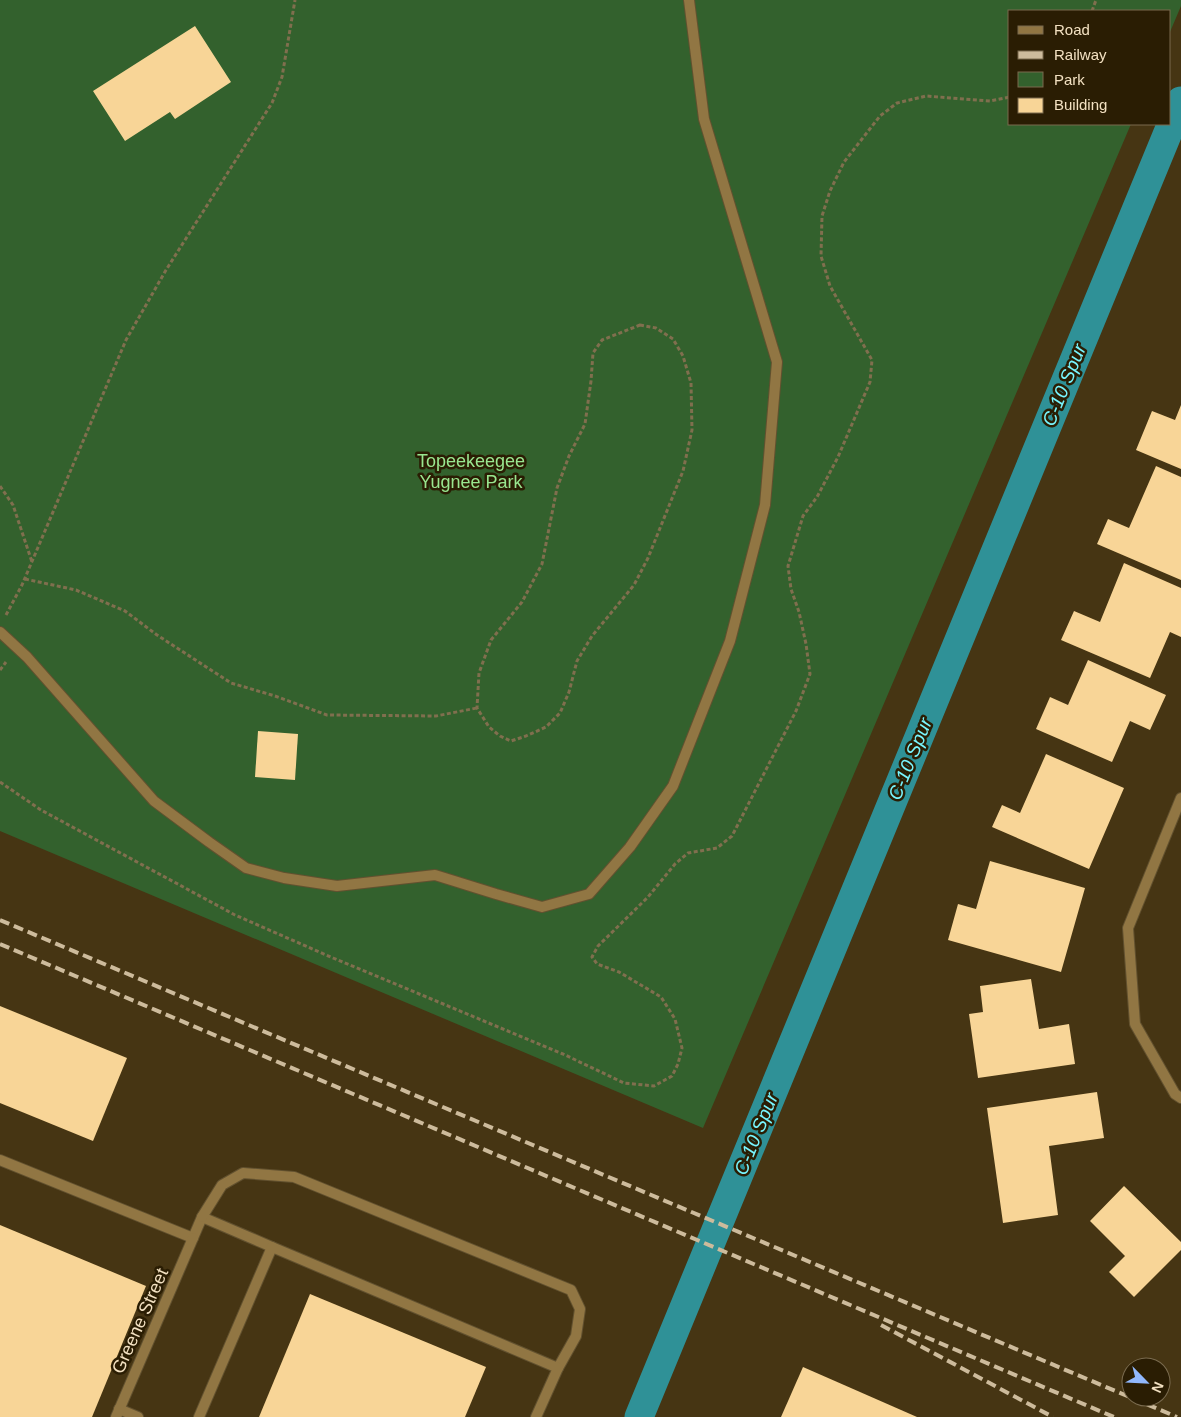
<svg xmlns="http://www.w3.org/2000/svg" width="1181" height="1417" font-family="Helvetica,sans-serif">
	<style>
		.green { fill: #33612d }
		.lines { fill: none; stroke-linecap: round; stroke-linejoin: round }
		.canal { stroke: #2f9197; stroke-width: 29 }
		.building { fill: #f8d597 }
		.lane-casing { stroke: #62512f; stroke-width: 12 }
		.street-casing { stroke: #62512f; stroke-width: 12 }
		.path { stroke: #806f4e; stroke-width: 3; stroke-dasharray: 4 2.5; stroke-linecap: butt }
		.lane { stroke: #917643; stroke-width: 10 }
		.street { stroke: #917643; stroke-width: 10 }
		.rail { stroke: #cdbb9c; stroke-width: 4; stroke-dasharray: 10 5; stroke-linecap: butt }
		.labels { text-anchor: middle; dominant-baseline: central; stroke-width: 5; stroke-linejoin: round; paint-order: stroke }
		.park-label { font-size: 18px; fill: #99e68f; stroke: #2a1d03 }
		.street-label { font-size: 18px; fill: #f3e1c2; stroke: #2a1d03 }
		.water-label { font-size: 19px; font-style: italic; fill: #78f5fe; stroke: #2a1d03 }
	</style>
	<rect width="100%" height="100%" fill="#463513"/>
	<path class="green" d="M0,0H1181V6L1170,32V11H1010V124H1131L703,1128L0,831Z"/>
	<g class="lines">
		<path class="canal" d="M639,1417L1181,101"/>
	</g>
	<g class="building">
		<path d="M195,26L231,82L175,119L170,112L125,141L93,91Z"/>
		<path d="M1181,405V469L1136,450L1152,411L1175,420Z"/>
		<path d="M1156,466L1181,477V580L1097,544L1108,519L1129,528Z"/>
		<path d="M1124,563L1181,588V637L1170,632L1150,678L1061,640L1074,611L1100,622Z"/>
		<path d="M1088,660L1166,695L1150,730L1130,721L1112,762L1036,729L1050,697L1068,705Z"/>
		<path d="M258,731L298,734L295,780L255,777Z"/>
		<path d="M1046,754L1124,788L1089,869L992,827L1002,805L1020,813Z"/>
		<path d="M990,861L1085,888L1061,972L948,940L958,904L976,909Z"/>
		<path d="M1031,979L1039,1029L1069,1024L1075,1064L978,1078L969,1014L983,1012L980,986Z"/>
		<path d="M0,1006L127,1058L93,1141L0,1103Z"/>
		<path d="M1097,1092L1104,1138L1049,1146L1058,1215L1003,1223L987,1108Z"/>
		<path d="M1124,1186L1181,1242V1250L1134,1297L1109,1272L1125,1256L1090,1221Z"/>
		<path d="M0,1225L146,1286L92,1417H0Z"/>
		<path d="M310,1294L486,1367L465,1417H259Z"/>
		<path d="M803,1367L917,1417H781Z"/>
	</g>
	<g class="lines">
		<g class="lane-casing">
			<g id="lane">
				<path d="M0,632L27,657L154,801L209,842L246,868L284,878L337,886L435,875L496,894L542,907L589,894L630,847L673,786L730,641L765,505L777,362L704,119L689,0"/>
				<path d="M0,1160L193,1238L202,1217L272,1247"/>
				<path d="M202,1217L222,1185L243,1173L294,1177L571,1290L580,1309L576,1336L558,1368"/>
				<path d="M119,1409L138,1417"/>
				<path d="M199,1417L272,1247L558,1368L536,1417"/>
			</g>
		</g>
		<g class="street-casing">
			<g id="street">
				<path d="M1181,798L1128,928L1135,1024L1175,1094L1181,1098"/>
				<path d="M116,1417L193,1238"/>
			</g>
		</g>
		<g class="path">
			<path d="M1092,11L1096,0"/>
			<path d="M640,325L656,328L673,339L683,356L691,383L692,430L683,471L648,558L634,585L592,636L577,661L569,692L560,713L546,727L526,736L511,741L500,736L489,727L477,708L479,673L491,640L522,602L542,564L557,488L569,456L585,424L591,381L593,353L602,340Z"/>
			<path d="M0,486L13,505L32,562"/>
			<path d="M25,579L76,590L125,611L157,635L231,683L275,696L327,715L436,716L477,708"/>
			<path d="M6,615L22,585L126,340L166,270L272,103L282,77L295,0"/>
			<path d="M0,670L6,662"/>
			<path d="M0,782L41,810L235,915L333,958L563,1054L624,1083L654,1086L672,1076L678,1064L682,1048L675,1019L661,997L619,972L597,964L592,957L598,946L648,897L675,864L688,853L717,848L732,836L796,711L810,674L806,644L799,612L791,589L788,566L803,516L817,497L838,457L870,382L872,360L830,286L821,256L822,216L830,191L844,162L880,116L897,103L926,96L990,101L1010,97"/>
		</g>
		<use href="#lane" class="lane"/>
		<use href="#street" class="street"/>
		<g class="rail">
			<path d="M0,920L1177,1417"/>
			<path d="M0,944L1114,1417"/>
			<path d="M881,1325L1053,1417"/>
		</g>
	</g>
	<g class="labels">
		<g class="park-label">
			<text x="471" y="461">Topeekeegee<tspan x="471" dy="21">Yugnee Park</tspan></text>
		</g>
		<g class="street-label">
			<text transform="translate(140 1321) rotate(-66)">Greene Street</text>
		</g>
		<g class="water-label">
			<text transform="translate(1064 385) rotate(-68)">C-10 Spur</text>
			<text transform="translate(910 759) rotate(-68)">C-10 Spur</text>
			<text transform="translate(756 1134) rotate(-68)">C-10 Spur</text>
		</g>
	</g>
	<rect x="1008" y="10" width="162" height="115" fill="#2a1d03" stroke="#7a6b4f"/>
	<rect x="1018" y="26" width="25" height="8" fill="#917643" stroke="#7a6b4f"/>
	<text x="1054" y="35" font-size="15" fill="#f3e1c2">Road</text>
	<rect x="1018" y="51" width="25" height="8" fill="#cdbb9c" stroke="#7a6b4f"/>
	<text x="1054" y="60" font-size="15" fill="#f3e1c2">Railway</text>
	<rect x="1018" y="72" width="25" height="15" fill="#33612d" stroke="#7a6b4f"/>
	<text x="1054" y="85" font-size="15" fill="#f3e1c2">Park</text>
	<rect x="1018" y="98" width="25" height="15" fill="#f8d597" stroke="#7a6b4f"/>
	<text x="1054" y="110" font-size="15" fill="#f3e1c2">Building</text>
	<g transform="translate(1146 1382) rotate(114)"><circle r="24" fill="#2a1d03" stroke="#7a6b4f"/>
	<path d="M0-4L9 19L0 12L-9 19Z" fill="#91b8fd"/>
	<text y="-8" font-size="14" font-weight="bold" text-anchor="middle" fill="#f3e1c2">N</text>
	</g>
</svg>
